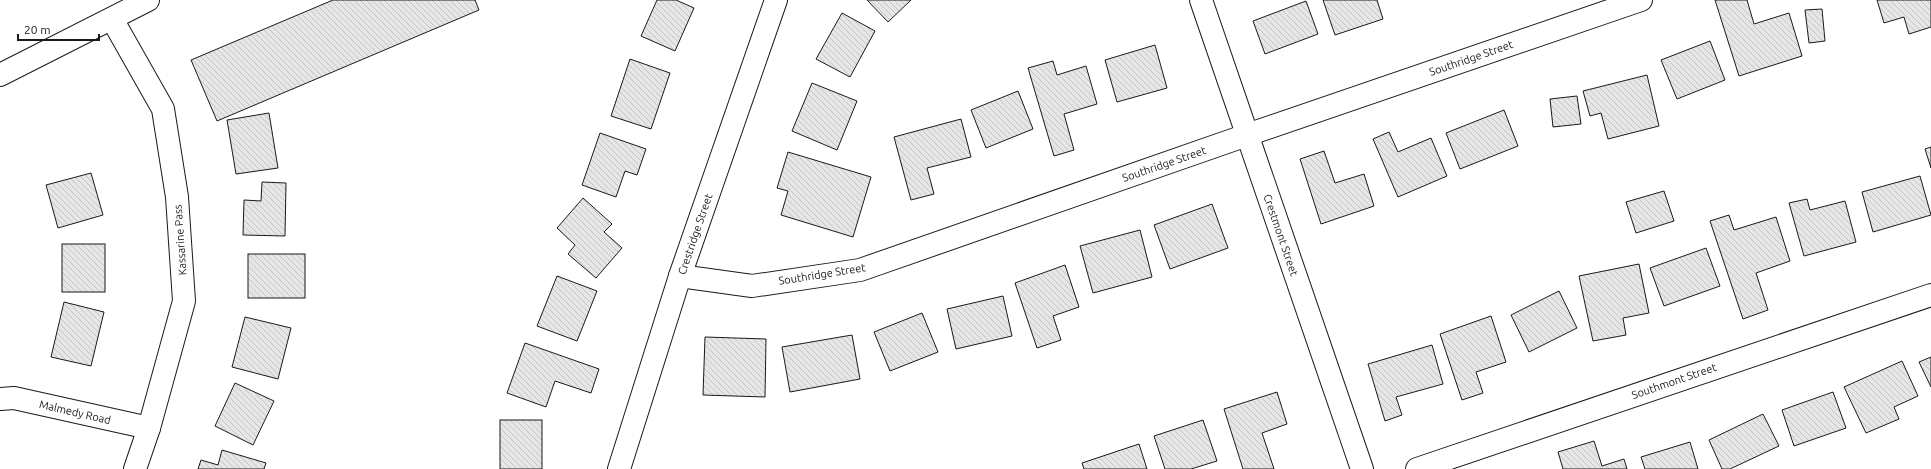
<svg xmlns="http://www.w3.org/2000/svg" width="1931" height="469" font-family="Ubuntu,sans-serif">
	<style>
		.building { fill: url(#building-back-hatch); stroke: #1a1a1a }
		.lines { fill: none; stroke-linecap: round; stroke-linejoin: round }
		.minor-casing { stroke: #1a1a1a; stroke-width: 24 }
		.tertiary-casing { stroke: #1a1a1a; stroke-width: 24 }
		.secondary-casing { stroke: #1a1a1a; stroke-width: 24 }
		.minor { stroke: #fff; stroke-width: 22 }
		.tertiary { stroke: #fff; stroke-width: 22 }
		.secondary { stroke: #fff; stroke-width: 22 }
		.labels { text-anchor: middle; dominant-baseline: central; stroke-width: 3; stroke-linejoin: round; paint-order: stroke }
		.street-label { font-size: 11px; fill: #1a1a1a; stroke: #fff }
	</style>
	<defs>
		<pattern id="building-back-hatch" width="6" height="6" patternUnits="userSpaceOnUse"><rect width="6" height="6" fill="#e6e6e6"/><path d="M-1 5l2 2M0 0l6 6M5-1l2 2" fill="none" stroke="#c5c5c5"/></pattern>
	</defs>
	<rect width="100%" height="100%" fill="#fff"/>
	<g class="building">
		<path d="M333,0H475L479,10L217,121L191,60Z"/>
		<path d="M657,0H676L694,8L675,51L641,36Z"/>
		<path d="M867,0H911L888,22Z"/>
		<path d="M1323,0H1377L1383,19L1335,35Z"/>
		<path d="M1715,0H1747L1754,24L1789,13L1802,56L1739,76Z"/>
		<path d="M1877,0H1931V27L1909,34L1904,17L1884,23Z"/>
		<path d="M1306,1L1318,34L1265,54L1253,21Z"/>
		<path d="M1822,9L1825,41L1809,43L1805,10Z"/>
		<path d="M842,13L875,31L850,77L816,59Z"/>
		<path d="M1710,41L1725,80L1677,99L1661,60Z"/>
		<path d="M1155,45L1167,88L1117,102L1105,60Z"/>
		<path d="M630,59L670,73L651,129L611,116Z"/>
		<path d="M1053,61L1057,75L1086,66L1097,104L1064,114L1074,150L1054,156L1028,68Z"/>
		<path d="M1647,75L1659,126L1608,139L1601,113L1590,116L1583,91Z"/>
		<path d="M812,83L857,101L837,150L792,131Z"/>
		<path d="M1018,91L1033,129L986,148L971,110Z"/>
		<path d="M1577,96L1581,124L1553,127L1550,99Z"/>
		<path d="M1504,110L1518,146L1460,169L1446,133Z"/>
		<path d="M269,113L278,168L236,174L227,120Z"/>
		<path d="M961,119L971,157L927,168L934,194L911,200L894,137Z"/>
		<path d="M1389,132L1398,152L1431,138L1447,176L1398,197L1373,139Z"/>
		<path d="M600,133L646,149L637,175L625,171L616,197L582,185Z"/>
		<path d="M1931,147V168L1925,149Z"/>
		<path d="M1324,151L1335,183L1364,174L1374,206L1321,224L1300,159Z"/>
		<path d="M788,152L871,177L853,237L781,215L788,191L777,188Z"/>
		<path d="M91,173L103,215L58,228L46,185Z"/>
		<path d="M1920,176L1931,215L1873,232L1862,192Z"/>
		<path d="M262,182L286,183L285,236L243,235L244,200L261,201Z"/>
		<path d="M1664,191L1674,221L1636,233L1626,202Z"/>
		<path d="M583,198L612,224L604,232L622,248L596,278L568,254L575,245L557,228Z"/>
		<path d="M1807,199L1810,210L1845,201L1856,242L1804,256L1789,203Z"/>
		<path d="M1212,204L1228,248L1170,269L1154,225Z"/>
		<path d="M1729,215L1734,230L1776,217L1790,261L1756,273L1768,310L1743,319L1710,221Z"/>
		<path d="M1140,230L1152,277L1093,293L1080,246Z"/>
		<rect x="62" y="244" width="43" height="48"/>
		<path d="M1706,248L1720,286L1664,306L1650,268Z"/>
		<rect x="248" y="254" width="57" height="44"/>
		<path d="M1639,264L1649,313L1623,318L1626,335L1593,341L1579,276Z"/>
		<path d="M1065,265L1079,307L1053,316L1061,340L1037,348L1015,283Z"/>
		<path d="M557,276L597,291L577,341L537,326Z"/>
		<path d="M1559,291L1577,328L1529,352L1511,315Z"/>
		<path d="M1003,296L1012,336L956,349L947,309Z"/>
		<path d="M64,302L104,312L91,366L51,357Z"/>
		<path d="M922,313L938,352L890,371L874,332Z"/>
		<path d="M1491,316L1506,362L1476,372L1483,393L1462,400L1440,334Z"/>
		<path d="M245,317L291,328L278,379L232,367Z"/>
		<path d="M852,335L860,379L790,392L782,347Z"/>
		<path d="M705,337L766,339L765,397L703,395Z"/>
		<path d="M525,343L599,369L591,393L555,381L546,407L507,393Z"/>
		<path d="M1432,345L1443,384L1396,397L1402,415L1385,421L1368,364Z"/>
		<path d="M1931,357V387L1919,362Z"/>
		<path d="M1902,361L1918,396L1894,407L1899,419L1866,433L1844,387Z"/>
		<path d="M235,383L274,401L253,445L215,426Z"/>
		<path d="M1277,392L1287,424L1262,433L1274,469H1243L1224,409Z"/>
		<path d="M1833,392L1846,428L1794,446L1782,410Z"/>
		<path d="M1763,414L1779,446L1730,469H1722L1709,440Z"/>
		<rect x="500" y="420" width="42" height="49"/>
		<path d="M1203,420L1217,461L1191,469H1165L1154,436Z"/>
		<path d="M1594,441L1602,466L1624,459L1627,469H1563L1558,452Z"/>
		<path d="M1690,442L1698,469H1645L1641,457Z"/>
		<path d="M1139,444L1147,469H1084L1082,463Z"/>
		<path d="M222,450L266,463L264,469H198L201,460L218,465Z"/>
	</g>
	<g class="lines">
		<g class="minor-casing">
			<g id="minor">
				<path d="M112,19L163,109L177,197L184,301L149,428L135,469"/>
				<path d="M680,276L752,286L860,270L1247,135L1641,0"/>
				<path d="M0,399L14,398L149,428"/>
				<path d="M619,469L680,276L776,0"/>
				<path d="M1417,469L1931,295"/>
			</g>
		</g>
		<g class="tertiary-casing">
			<path id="tertiary" d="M1201,0L1362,469"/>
		</g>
		<g class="secondary-casing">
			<path id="secondary" d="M0,75L148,0"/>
		</g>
		<use href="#minor" class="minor"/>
		<use href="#tertiary" class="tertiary"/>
		<use href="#secondary" class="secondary"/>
	</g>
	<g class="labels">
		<g class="street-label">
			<text transform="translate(1471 58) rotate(-19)">Southridge Street</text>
			<text transform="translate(1164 164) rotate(-19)">Southridge Street</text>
			<text transform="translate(695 234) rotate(-71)">Crestridge Street</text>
			<text transform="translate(1281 235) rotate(71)">Crestmont Street</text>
			<text transform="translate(180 240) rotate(-94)">Kassarine Pass</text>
			<text transform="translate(822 274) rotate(-9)">Southridge Street</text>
			<text transform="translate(1674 381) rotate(-19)">Southmont Street</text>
			<text transform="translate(75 412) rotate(13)">Malmedy Road</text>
		</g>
	</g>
	<path d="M18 34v6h81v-6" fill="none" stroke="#1a1a1a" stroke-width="2"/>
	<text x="24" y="34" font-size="12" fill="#1a1a1a" stroke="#ffffff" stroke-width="3" paint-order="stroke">20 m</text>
</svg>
